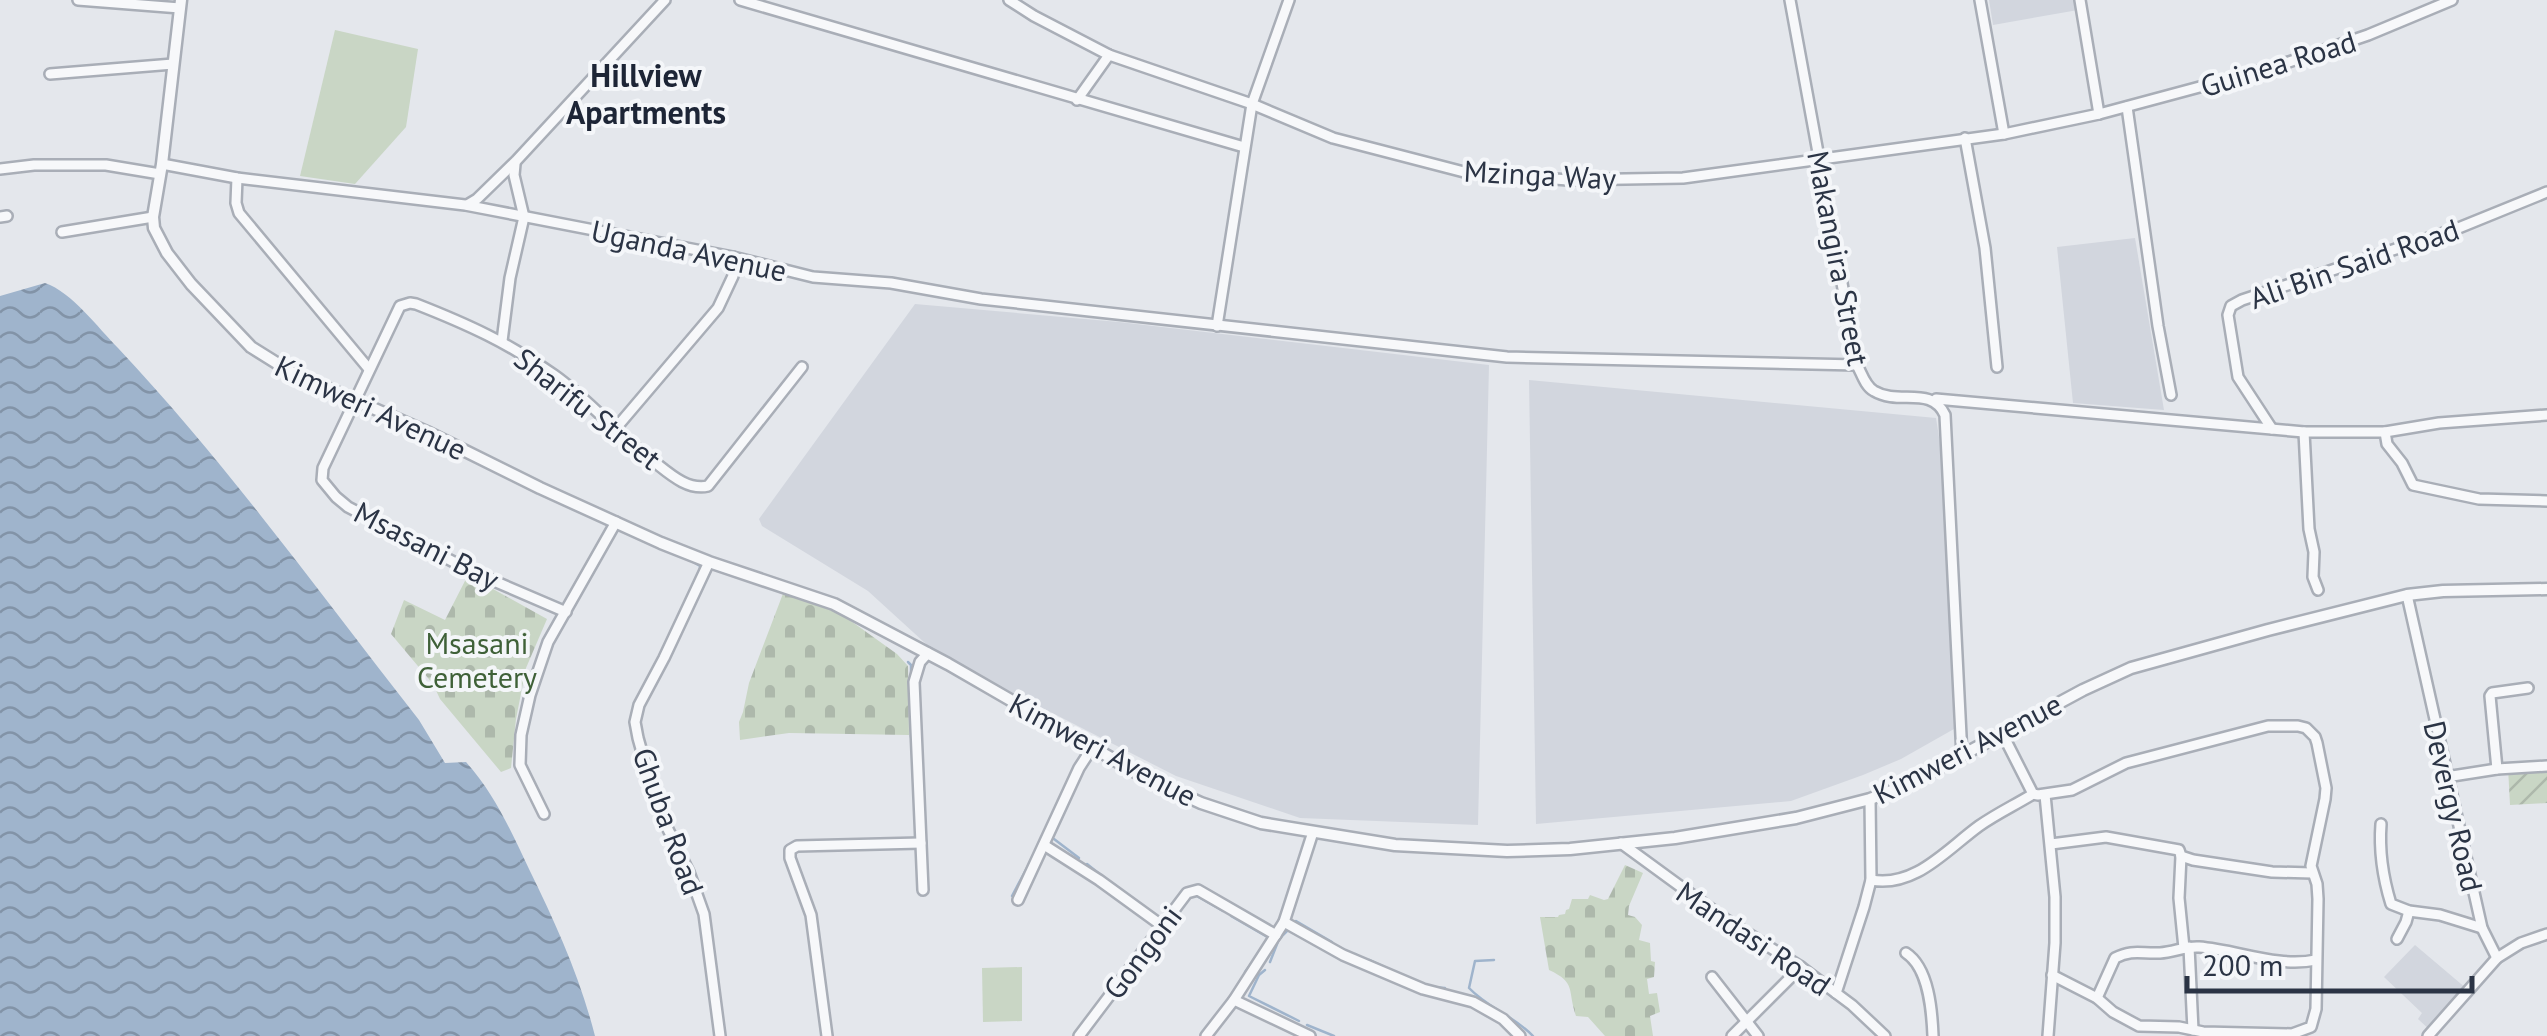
<svg xmlns="http://www.w3.org/2000/svg" width="2547" height="1036" font-family="'PT Sans',sans-serif">
	<style>
		.built { fill: #d2d6de }
		.grass { fill: #c9d6c5 }
		.cemetery { fill: url(#cemetery-stones) }
		.garden { fill: url(#garden-furrows) }
		.water { fill: url(#water-waves) }
		.lines { fill: none; stroke-linecap: round; stroke-linejoin: round }
		.stream { stroke: #9fb4cc; stroke-width: 2.5 }
		.minor-casing { stroke: #a9aeb7; stroke-width: 14 }
		.tertiary-casing { stroke: #a9aeb7; stroke-width: 15 }
		.minor { stroke: #f7f8fa; stroke-width: 9 }
		.tertiary { stroke: #f7f8fa; stroke-width: 10 }
		.labels { text-anchor: middle; dominant-baseline: central; stroke-width: 8; stroke-linejoin: round; paint-order: stroke }
		.street-label { font-size: 30px; fill: #2b3445; stroke: #f4f6f9 }
		.park-label { font-size: 30px; fill: #3f6138; stroke: #f4f6f9 }
		.neighbourhood-label { font-size: 32px; font-weight: bold; fill: #1d2536; stroke: #f4f6f9 }
	</style>
	<defs>
		<pattern id="cemetery-stones" width="16" height="16" patternUnits="userSpaceOnUse" patternTransform="scale(2.5)"><rect width="16" height="16" fill="#c9d6c5"/><path d="M2 7V4a2 2 0 0 1 4 0v3zM10 15v-3a2 2 0 0 1 4 0v3z" fill="#adb8ab"/></pattern>
		<pattern id="garden-furrows" width="10" height="10" patternUnits="userSpaceOnUse" patternTransform="scale(2.5)"><rect width="10" height="10" fill="#c9d6c5"/><path d="M-1 1l2-2M0 10L10 0M9 11l2-2" fill="none" stroke="#adb8ab"/></pattern>
		<pattern id="water-waves" width="16" height="10" patternUnits="userSpaceOnUse" patternTransform="scale(2.5)"><rect width="16" height="10" fill="#9fb4cc"/><path d="M0 5q4-4 8 0t8 0" fill="none" stroke="#8293a7"/></pattern>
	</defs>
	<rect width="100%" height="100%" fill="#e4e7ec"/>
	<g class="built">
		<path d="M1989,0H2076L2078,10L1993,25Z"/>
		<path d="M2135,238L2164,410L2073,403L2057,247Z"/>
		<path d="M915,304L1119,322L1489,365L1478,825L1300,818L1176,776L1011,692L948,664L868,591L762,526L759,519Z"/>
		<path d="M1529,380L1936,418L1942,456L1954,729L1901,759L1863,775L1791,801L1536,824Z"/>
		<path d="M2415,945L2467,989L2431,1031L2418,1019L2422,1013L2384,977Z"/>
	</g>
	<g class="grass">
		<path d="M335,30L418,49L406,127L355,184L300,176Z"/>
		<path d="M1022,967V1021L983,1022L982,968Z"/>
	</g>
	<g class="cemetery">
		<path d="M468,575L547,619L526,668L516,719L511,768L501,772L440,699L433,684L391,634L404,600L445,620Z"/>
		<path d="M784,591L830,606L897,654L908,666L909,735L789,733L740,740L739,722L743,712L749,683Z"/>
		<path d="M1625,865L1643,873L1629,906L1628,915L1635,917L1642,925L1639,940L1650,943L1651,961L1655,962L1654,977L1647,979L1649,994L1657,993L1660,1012L1650,1016L1653,1036H1605L1588,1017L1576,1016C1567,990 1577,983 1549,970L1540,917H1558L1559,915L1565,914L1566,910L1569,909L1572,899H1588L1590,895L1604,900L1608,899Z"/>
	</g>
	<path class="garden" d="M2547,765V803L2510,805L2508,767Z"/>
	<path class="water" d="M45,283C72,292 98,328 118,348C227,464 321,595 419,720L445,763L466,762C494,793 511,831 529,869C556,924 580,977 595,1036H0V296Z"/>
	<g class="lines">
		<g class="stream">
			<path d="M688,559L700,566V573"/>
			<path d="M908,662L911,665V679"/>
			<path d="M911,722V737"/>
			<path d="M912,748L915,802"/>
			<path d="M1054,839L1079,858"/>
			<path d="M1087,864L1102,876"/>
			<path d="M1012,896L1036,851"/>
			<path d="M1176,914L1190,897L1195,895L1223,911"/>
			<path d="M1231,916L1269,938"/>
			<path d="M1296,921L1332,942"/>
			<path d="M1355,954L1362,958"/>
			<path d="M1369,960L1419,983"/>
			<path d="M1494,960L1475,961L1469,988C1488,1008 1514,1016 1533,1036"/>
			<path d="M1270,962L1279,939L1288,930L1293,932"/>
			<path d="M1265,970L1259,975L1249,996L1299,1021"/>
			<path d="M1245,972L1259,953"/>
			<path d="M1431,987L1445,988"/>
			<path d="M1307,1025L1334,1036"/>
		</g>
		<g class="minor-casing">
			<g id="minor">
				<path d="M78,0L180,8"/>
				<path d="M740,0L1244,147"/>
				<path d="M1009,0L1034,16L1109,55L1252,104L1333,138L1464,172L1568,180L1683,178L2004,134L2099,114L2274,67L2368,35L2452,0"/>
				<path d="M1790,0L1857,365C1862,374 1865,386 1874,391C1899,406 1931,385 1945,415L1962,756"/>
				<path d="M1980,0L2004,134"/>
				<path d="M2080,0L2099,114"/>
				<path d="M50,74L173,64"/>
				<path d="M1077,100L1109,55"/>
				<path d="M2127,107L2158,326L2171,395"/>
				<path d="M1965,138L1985,248L1997,367"/>
				<path d="M162,164L237,178L465,205L733,257L813,277L891,283L981,299L1507,357L1857,365"/>
				<path d="M0,169L34,165H106L160,174"/>
				<path d="M237,178L236,203L239,213L369,369"/>
				<path d="M467,205L477,199L516,161L665,0"/>
				<path d="M0,217L7,216"/>
				<path d="M62,232L153,217"/>
				<path d="M1217,326L1252,104L1289,0"/>
				<path d="M502,341L510,278L524,217L514,175L515,164"/>
				<path d="M1936,399L2304,432H2385L2439,423L2547,415"/>
				<path d="M616,428L718,308L733,276V257"/>
				<path d="M2272,429L2238,377L2228,315L2231,306L2242,300L2456,229L2547,192"/>
				<path d="M2304,432L2309,529L2314,552L2313,577L2318,590"/>
				<path d="M2385,432L2387,444L2402,463L2413,485L2479,499L2547,501"/>
				<path d="M709,562L664,658L639,705L635,722L638,738L658,809L689,872L704,914L720,1036"/>
				<path d="M2407,595L2482,928L2497,958"/>
				<path d="M566,612L473,572L348,507L336,497L322,480L323,468L400,306L410,303L416,304C467,324 509,343 554,375C588,399 615,432 648,457C666,470 685,491 708,486L802,367"/>
				<path d="M2002,733L2033,794L2038,795L2072,790L2126,763L2268,726H2298L2306,728L2315,737L2317,743L2326,788L2325,799L2311,866L2317,884L2318,899L2316,1009L2311,1027L2292,1034L2203,1032L2179,1027L2139,1026L2113,1012L2097,998L2052,975"/>
				<path d="M2497,769L2490,696L2492,693L2528,688"/>
				<path d="M2446,777L2497,769L2547,766"/>
				<path d="M2045,795L2055,897V943L2048,1036"/>
				<path d="M544,814L520,765L521,735L530,695L548,642L616,522"/>
				<path d="M2381,824C2379,850 2383,878 2391,904L2409,911L2440,915L2482,928"/>
				<path d="M1621,843L1725,919L1801,967L1852,1005L1885,1036"/>
				<path d="M2051,844L2106,837L2179,850L2181,856L2193,860L2272,872L2312,873"/>
				<path d="M1044,845L1099,880L1161,925"/>
				<path d="M2181,856L2179,898L2184,948"/>
				<path d="M1871,880C1915,888 1946,850 1979,826C1996,814 2015,805 2033,794"/>
				<path d="M923,890L914,682L920,662L928,653"/>
				<path d="M1018,900L1079,768L1092,748"/>
				<path d="M1284,922L1343,955L1423,989L1473,1002L1503,1019L1520,1036"/>
				<path d="M2397,939L2406,922L2409,911"/>
				<path d="M2189,947L2193,1030"/>
				<path d="M1906,953C1929,968 1932,1011 1933,1036"/>
				<path d="M1712,977L1758,1036"/>
				<path d="M1836,993L1864,907L1871,880L1870,799"/>
				<path d="M2097,998L2115,958C2133,949 2141,954 2160,953C2174,952 2186,946 2199,947C2238,950 2277,968 2316,960"/>
				<path d="M1234,1000L1310,1036"/>
				<path d="M827,1036L811,915L790,858V850L797,846L921,843"/>
				<path d="M1079,1036L1187,893L1198,890L1276,935"/>
				<path d="M1206,1036L1234,1000L1284,922L1313,832"/>
				<path d="M1732,1036L1801,967"/>
				<path d="M2428,1036L2497,958L2521,943L2547,934"/>
			</g>
		</g>
		<g class="tertiary-casing">
			<path id="tertiary" d="M181,0L162,164L153,217L154,228L167,253L191,284L251,347L291,372L427,432L540,488L661,543L709,562L834,604L948,664L1144,777L1201,803L1261,823L1395,845L1507,851L1570,849L1675,838L1796,818L1870,799L1905,786L2083,690L2131,668L2268,630L2407,595L2443,591L2547,589"/>
		</g>
		<use href="#minor" class="minor"/>
		<use href="#tertiary" class="tertiary"/>
	</g>
	<g class="labels">
		<g class="street-label">
			<text transform="translate(2278 63) rotate(-17)">Guinea Road</text>
			<text transform="translate(1540 174) rotate(3)">Mzinga Way</text>
			<text transform="translate(689 250) rotate(12)">Uganda Avenue</text>
			<text transform="translate(1839 258) rotate(79)">Makangira Street</text>
			<text transform="translate(2354 263) rotate(-19)">Ali Bin Said Road</text>
			<text transform="translate(371 407) rotate(25)">Kimweri Avenue</text>
			<text transform="translate(588 408) rotate(38)">Sharifu Street</text>
			<text transform="translate(427 545) rotate(27)">Msasani Bay</text>
			<text transform="translate(1967 748) rotate(-27)">Kimweri Avenue</text>
			<text transform="translate(1103 749) rotate(28)">Kimweri Avenue</text>
			<text transform="translate(2454 806) rotate(77)">Devergy Road</text>
			<text transform="translate(669 821) rotate(70)">Ghuba Road</text>
			<text transform="translate(1754 938) rotate(34)">Mandasi Road</text>
			<text transform="translate(1142 952) rotate(-53)">Gongoni</text>
		</g>
		<g class="park-label">
			<text x="477" y="642">Msasani<tspan x="477" dy="34">Cemetery</tspan></text>
		</g>
		<g class="neighbourhood-label">
			<text x="646" y="75">Hillview<tspan x="646" dy="37">Apartments</tspan></text>
		</g>
	</g>
	<path d="M2187 976v15h285v-15" fill="none" stroke="#2b3445" stroke-width="5"/>
	<text x="2202" y="976" font-size="30" fill="#2b3445" stroke="#f4f6f9" stroke-width="8" paint-order="stroke">200 m</text>
</svg>
